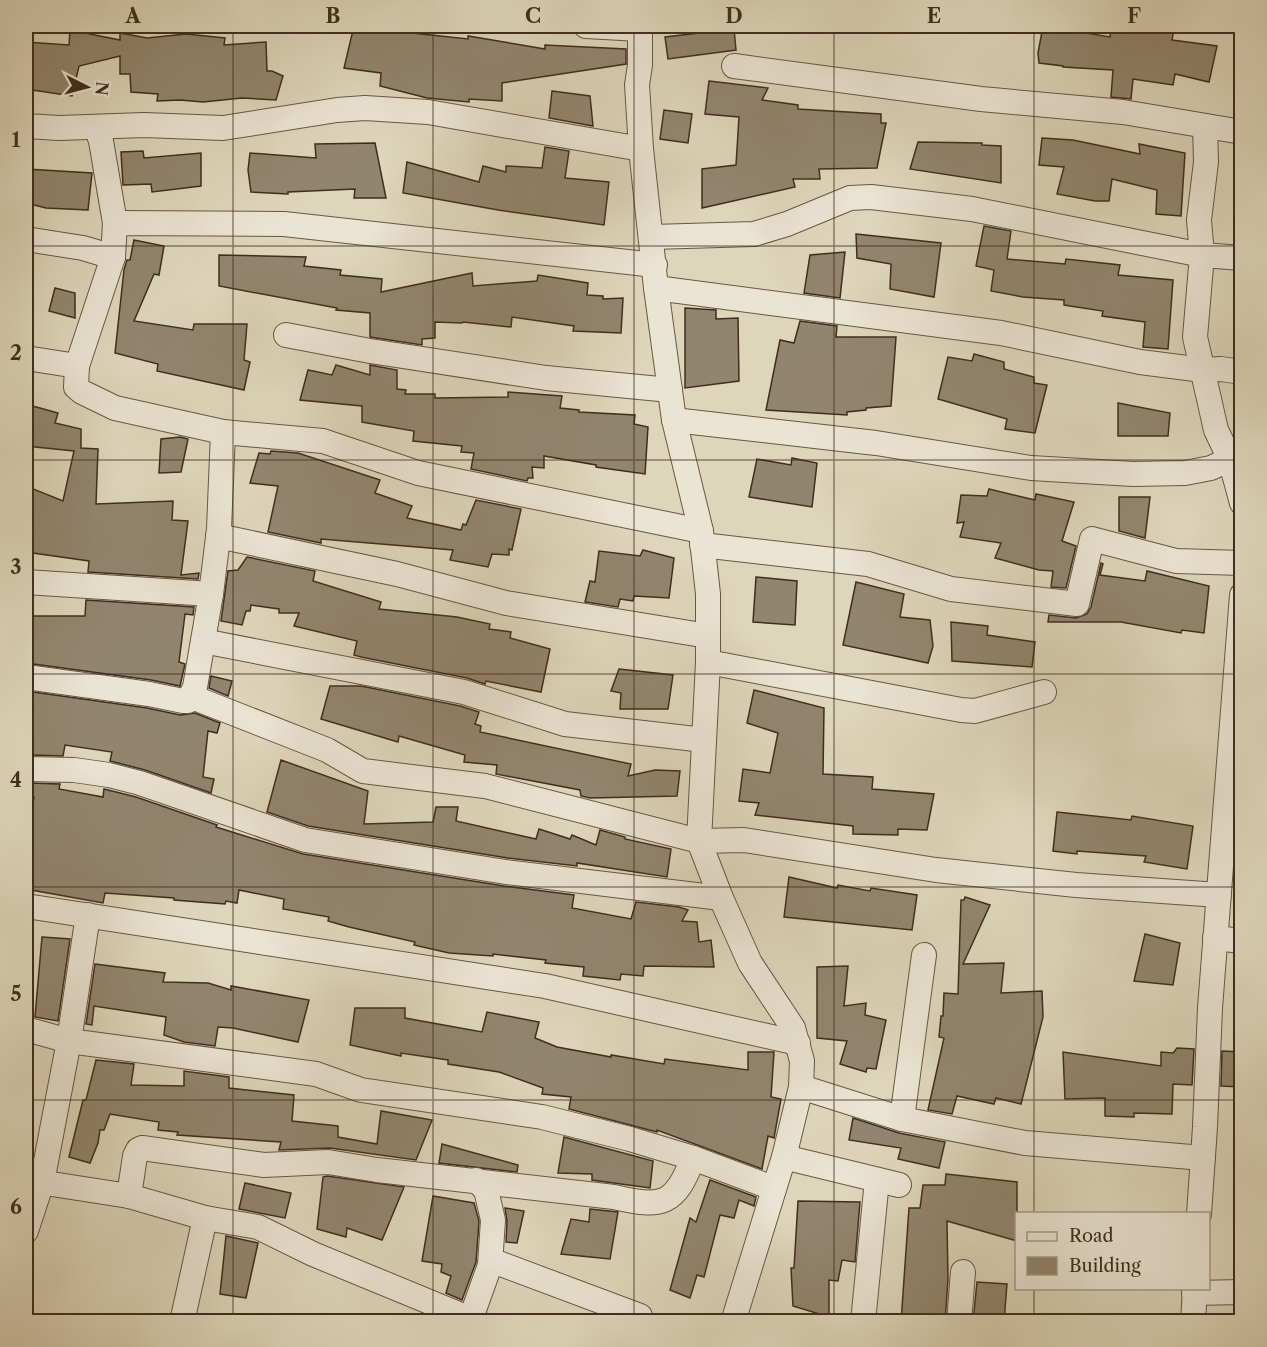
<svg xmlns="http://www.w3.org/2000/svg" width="1267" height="1347" font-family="'Libre Caslon Text',serif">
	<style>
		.building { fill: #92856f; stroke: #3f2e1d; stroke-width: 1.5 }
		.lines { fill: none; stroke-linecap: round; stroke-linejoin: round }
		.street-casing { stroke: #675844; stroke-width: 26 }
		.street { stroke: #eae4d3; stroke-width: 24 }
		.grid { fill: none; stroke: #3f2e1d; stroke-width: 1.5; stroke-opacity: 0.55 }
		.neatline { fill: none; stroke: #3f2e1d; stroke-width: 2 }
		.grid-label { font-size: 20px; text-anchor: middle; font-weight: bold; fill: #3f2e1d }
	</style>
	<rect width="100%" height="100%" fill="#ded6bb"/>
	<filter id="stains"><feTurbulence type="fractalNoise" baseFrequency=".00333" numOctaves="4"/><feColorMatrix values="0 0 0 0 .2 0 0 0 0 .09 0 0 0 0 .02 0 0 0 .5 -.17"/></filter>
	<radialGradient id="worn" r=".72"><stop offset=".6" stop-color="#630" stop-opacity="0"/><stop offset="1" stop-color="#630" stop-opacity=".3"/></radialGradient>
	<g class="building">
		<path d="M354,26L404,29L403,32L468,39V36L545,49V45L626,49V64L502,83V101L469,99V102L427,98L380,86L381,73L344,68Z"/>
		<path d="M1043,26L1110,37L1111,26H1156L1174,29L1172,40L1217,46L1209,82L1175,74L1173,85L1133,79L1131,99L1111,97L1113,70L1063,67V66L1039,63L1038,53Z"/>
		<path d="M734,29L736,50L668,59L665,37Z"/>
		<path d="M70,30L120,40V33L147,38L186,34L225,38L224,45L266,42L267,71H272L283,76L276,100L242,98L203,102L180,100L157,101L158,94L131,92L130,74H120V56L79,66L72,96L26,89V42L69,45Z"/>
		<path d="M709,81L768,88L762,100L798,105V109L881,114V123H886L877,168L819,169L820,179H793L795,187L702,208V169L736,165L739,117L705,114Z"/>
		<path d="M552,91L590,96L593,126L549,118Z"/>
		<path d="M664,110L692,114L688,143L660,139Z"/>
		<path d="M1042,138L1073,140L1140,154L1139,144L1185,153L1181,216L1156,214L1157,190L1112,179L1109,201H1095L1057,194L1064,167L1039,165Z"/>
		<path d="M918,142L982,143V145L1001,146V183L910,169Z"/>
		<path d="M375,143L386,198H354L355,189L288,192V194L251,192L248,170L250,153L316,158L315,144Z"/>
		<path d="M545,147L569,151L565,178L609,182L604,225L498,210L403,193L407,162L479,182L483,166L506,172V166L542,168Z"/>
		<path d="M143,151L144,158L201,153V186L152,192L151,184L123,185L121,152Z"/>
		<path d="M26,169L92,173L88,210L46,208L26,203Z"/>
		<path d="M984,226L1011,231L1007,259L1065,264L1066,259L1120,265L1118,275L1173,280L1168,349L1143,347L1145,322L1102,316L1103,311L1064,305V300L1023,297L991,291L994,270L976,266Z"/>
		<path d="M856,234L941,243L934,297L890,289L891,264L857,258Z"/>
		<path d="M134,240L164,246L159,275L154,274L134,321L193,330L194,324H247L244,360L250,362L244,390L157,371L158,364L115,353L124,270L127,260H130Z"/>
		<path d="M845,252L840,298L804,293L810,255Z"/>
		<path d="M219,255L306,257L304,266L341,270L340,275L382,279L381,292L472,273L473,286L537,281L538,275L588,283L587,295L603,296V299L623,298L621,333L573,331L574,326L512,317L511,327L463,322L462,323L435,322V338L422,339V345L370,337V313L336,310L337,308L219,286Z"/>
		<path d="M55,288L75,293V318L49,311Z"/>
		<path d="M685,308L716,310V319L738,318L739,381L685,388Z"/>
		<path d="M800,321L837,326L836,337H896L891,406L866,408V410L847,412V415L766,410L780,340L794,343Z"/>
		<path d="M974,354L1004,362V369L1034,377V383L1047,385L1035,433L1005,429L1007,419L938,399L948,357L972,361Z"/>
		<path d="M336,365L370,375V365L397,370V389L406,390L405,394H435V398L508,397V392L562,396L560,408L579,410V412L635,415L634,424L648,427L645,474L596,467V465L544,456V468L532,467L533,478H528L527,481L471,469L474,453L461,452L462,446L413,441L414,431L362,422V406L300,400L308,370L332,375Z"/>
		<path d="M1118,403L1170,413L1168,436H1118Z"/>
		<path d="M29,405L58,413L55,423L81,429V448L98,449L96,504L173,501L172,520L188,521L181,575L199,573L198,579L88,572L89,561L26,552V486L63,501L74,451L26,446V418Z"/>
		<path d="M180,437L188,439L181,472L159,473L161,439Z"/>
		<path d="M271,451L298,453L380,480L375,493L412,506L407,518L461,530L463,524L466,525L476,500L521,509L512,550L509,549V555L492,554L488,567L450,560L453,550L321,539V543L268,532L278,486L250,483L259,453L270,454Z"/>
		<path d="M792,458L817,463L812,507L749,497L757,459L791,465Z"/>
		<path d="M989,489L1035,500L1036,494L1074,502L1062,541L1076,546L1066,588L1051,587L1053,571L1039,570L995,558L1001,543L960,537L964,522L957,523L961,495L987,496Z"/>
		<path d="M1119,497H1150L1145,538L1119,531Z"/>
		<path d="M643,550L674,558L669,598L634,596L633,601L620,599L618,607L585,602L590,581L595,582L599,551L640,556Z"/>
		<path d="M247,557L315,571L313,581L381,602L379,609L457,617L490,624L489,629L511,632L510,638L550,649L541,692L486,681L485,684L467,678L361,657L354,655L357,641L294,626L299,613H279V609L251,605L250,611H246L242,625L221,621L228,571L238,570Z"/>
		<path d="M1101,563L1103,564L1100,575L1145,581L1147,571L1209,586L1204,633L1182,630L1181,633L1121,622H1048L1049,615L1076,618L1087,614L1091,607Z"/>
		<path d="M756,577L797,581L795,625L753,622Z"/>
		<path d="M856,582L904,594L900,617L930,620L933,646L928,663L843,645Z"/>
		<path d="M86,600L194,607L193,615L185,614L179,662L185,664L180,686L151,680L26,663V616H85Z"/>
		<path d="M951,622L988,626L987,635L1035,642L1032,667L952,661Z"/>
		<path d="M619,669L673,675L668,709H620L621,693L611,691Z"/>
		<path d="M211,676L232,681L228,696L209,688Z"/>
		<path d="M330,686H361L460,706L479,712L475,724L481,726L480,732L631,764L628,776L655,770L680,771L677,796L590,798L581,796L580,790L496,774L497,765L464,762L465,755L399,736L398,742L321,719Z"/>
		<path d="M754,690L824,708L823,774L873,777L872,789L934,794L927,830L898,829V835L853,834V826L755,815L759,803L739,801L743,769L770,773L778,733L747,723Z"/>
		<path d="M26,691L147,708L180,715L195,713L220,723L217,733L208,731L203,777L214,779L211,793L145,770L110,761L112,752L65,745L63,756L31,755L33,742L26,741Z"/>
		<path d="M281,760L368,791L364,824L433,822L436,807H458L456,821L536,839L539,829L570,839L572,835L596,845L600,830L625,837V839L671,849L667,877L577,863V866L508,858L308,826L267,812Z"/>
		<path d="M28,783L60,784L59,789L103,797L104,789L136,797L217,825L216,827L303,854L504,886L574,895L572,908L631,919L636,902L679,907L688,910L682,921L697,922L699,942L711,940L714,967L644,966L643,976L621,974L620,980L583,976L584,967L545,963L546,960L493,954V956L449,953L414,945L415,942L349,927L328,921L329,917L283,909L284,899L239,890L237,903L226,901L225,904L174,900V898L105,893L103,903L26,889V850L34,797H27Z"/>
		<path d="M1057,812L1131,820L1132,816L1193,826L1187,869L1144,862L1146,856L1077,851V854L1053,851Z"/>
		<path d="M789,877L837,888L838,885L870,891L871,888L917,895L912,930L784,917Z"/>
		<path d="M965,897L990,905L963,964L1004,963L1001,993L1042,991L1043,1017L1021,1104L996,1098L994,1104L957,1096L952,1114L928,1110L944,1038L939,1037L941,1016H943L944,993L958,994L961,900H964Z"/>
		<path d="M1145,934L1180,943L1173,985L1134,981Z"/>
		<path d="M42,937L70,939L58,1021L35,1017Z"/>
		<path d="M95,964L165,973L163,982L208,983L231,990V986L309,1000L298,1042L233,1028L218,1027L215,1046L184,1042L164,1035L166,1017L94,1006L92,1025L86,1024Z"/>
		<path d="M848,966L844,1006L866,1003L865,1015L886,1020L876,1069L867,1068L866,1072L840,1064L847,1041L817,1038V967Z"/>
		<path d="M355,1008H405V1018L482,1032L487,1012L539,1022L535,1038L557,1047L611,1057V1055L664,1064L665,1059L748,1070V1052H774L771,1097L781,1099L774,1138L768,1136L762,1169L657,1130V1132L569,1109L571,1097L542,1094L543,1088L499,1072L448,1064V1060L401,1053V1056L350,1045Z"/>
		<path d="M1177,1048L1194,1049L1192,1085L1173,1084L1172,1114L1134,1113V1117L1105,1116V1098L1065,1099L1063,1052L1161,1066V1052L1173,1053Z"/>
		<path d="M1222,1051L1242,1052V1087L1221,1086Z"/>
		<path d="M96,1060L134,1064L131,1085L184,1086V1071L229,1077V1088L294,1095L292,1121L338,1126V1137L377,1144L381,1111L432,1120L416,1160L330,1148L279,1150L281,1142L177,1135L178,1132L158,1130L159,1122L110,1114L104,1130H100L98,1143L90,1163L69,1157L83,1100H86Z"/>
		<path d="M853,1118L899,1133L945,1142L939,1168L898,1159L901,1148L849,1140Z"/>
		<path d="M564,1137L653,1161L650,1188L592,1180V1174L558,1173Z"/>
		<path d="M442,1144L518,1165L517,1172L439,1163Z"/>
		<path d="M946,1174L1017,1182V1241L947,1221L948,1279L945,1322H901L909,1208H920L923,1185H945Z"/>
		<path d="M327,1176L404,1187L382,1240L347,1228L346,1237L317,1229L323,1177Z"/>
		<path d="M710,1180L756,1197L754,1206L739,1200L734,1218L720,1215L704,1277L697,1275L690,1298L670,1290L690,1218L696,1222Z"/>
		<path d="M245,1183L291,1193L285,1218L239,1209Z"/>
		<path d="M433,1196L474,1203L479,1221L476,1262L462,1300L446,1293L451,1276L441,1272L442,1264L422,1261Z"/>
		<path d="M798,1201L860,1202L855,1262L842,1260L838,1281L829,1280V1317L793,1306L791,1268H794Z"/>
		<path d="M505,1208L524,1211L517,1243L506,1242L507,1221Z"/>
		<path d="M590,1209L618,1212L610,1259L561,1254L571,1219L589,1222Z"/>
		<path d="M226,1236L258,1243L246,1298L220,1294Z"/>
		<path d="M977,1282L1007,1284L1004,1322H973Z"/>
	</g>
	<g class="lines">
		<g class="street-casing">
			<g id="street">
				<path d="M586,26L640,29"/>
				<path d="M640,26V65L637,85L641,149L656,288L674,420L701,531L708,594V662L699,841L721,898L750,963L793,1028L802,1061L801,1087L784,1157L733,1322"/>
				<path d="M734,66L981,99L1123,112L1242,132"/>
				<path d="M26,126L59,128L144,125L223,128L337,110L365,108L428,112L641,149"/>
				<path d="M1205,126L1206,162L1199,220L1202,255L1195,337L1216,430L1230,459L1242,503"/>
				<path d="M96,127L101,141L115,223"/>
				<path d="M652,237L754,234L787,224L850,198L871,197L972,209L1202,255L1242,258"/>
				<path d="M26,239L83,248L113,257L115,223L284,224L655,265"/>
				<path d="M113,257L77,366L76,387L82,392L115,408L223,432L323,441L418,473L701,531"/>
				<path d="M656,288L1001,333L1140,362L1203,370L1221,369L1242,372"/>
				<path d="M286,335L370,351L546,378L670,390"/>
				<path d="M26,358L77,366"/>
				<path d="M674,420L876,443L1031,468L1133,474L1185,473L1211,468L1230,459"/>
				<path d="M218,536L397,574L506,603L708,636"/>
				<path d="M702,545L868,564L951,589L1077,604L1092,539L1176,561L1242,563"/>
				<path d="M26,582L211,594"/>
				<path d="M203,641L464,692L565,724L704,740"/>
				<path d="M708,662L961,710L975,711L1044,692"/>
				<path d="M26,677L149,694L183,701H188L195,687L211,594L219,529L223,432"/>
				<path d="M192,697L327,750L363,771L485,786L699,841L744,840L936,870L1076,885L1219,895"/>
				<path d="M26,769L74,770L109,775L140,783L305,840L506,872L721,898"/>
				<path d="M26,906L545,986L798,1043"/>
				<path d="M1215,938L1242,941"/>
				<path d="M26,1029L69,1041L316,1074L361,1090L542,1117L630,1139L693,1158L773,1188"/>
				<path d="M801,1087L902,1119L1025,1143L1203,1158"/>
				<path d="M902,1119L924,955"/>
				<path d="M784,1157L899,1185"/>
				<path d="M26,1180L129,1196L205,1218L258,1227L313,1254L478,1322"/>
				<path d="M476,1180L486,1190L493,1220L490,1265"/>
				<path d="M129,1196L135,1156L138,1150L142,1148L264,1165L328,1162L377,1170L614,1197C662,1208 675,1206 693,1158"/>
				<path d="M1199,1214L1205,1127L1210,1008L1242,595"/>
				<path d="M26,1231L42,1182L69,1041L88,915"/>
				<path d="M1194,1293L1242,1292"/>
				<path d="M471,1318L490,1265L493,1261L640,1316"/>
				<path d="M182,1322L205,1218"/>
				<path d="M863,1322L877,1180"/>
				<path d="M959,1322L963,1272"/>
				<path d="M1193,1322L1195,1288"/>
			</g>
		</g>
		<use href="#street" class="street"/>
	</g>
	<path class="grid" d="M233,26V1322M433,26V1322M634,26V1322M834,26V1322M1034,26V1214M26,246H1242M26,460H1242M26,674H1242M26,887H1242M26,1100H1242M1034,1288V1322"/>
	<rect width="1267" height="1347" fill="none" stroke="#ded6bb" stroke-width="66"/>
	<rect x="1015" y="1212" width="195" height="78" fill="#eae4d3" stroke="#a69b8a" stroke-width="1.5"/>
	<rect x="1027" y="1232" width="30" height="9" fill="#eae4d3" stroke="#a69b8a" stroke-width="1.5"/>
	<text x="1069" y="1242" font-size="18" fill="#3f2e1d">Road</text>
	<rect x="1027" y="1257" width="30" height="18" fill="#92856f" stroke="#a69b8a" stroke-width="1.5"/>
	<text x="1069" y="1272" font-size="18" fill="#3f2e1d">Building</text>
	<g transform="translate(87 87) rotate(96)" stroke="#eae4d3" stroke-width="4.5" paint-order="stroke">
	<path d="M0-4.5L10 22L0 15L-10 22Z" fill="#3f2e1d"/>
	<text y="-9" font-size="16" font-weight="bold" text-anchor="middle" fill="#3f2e1d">N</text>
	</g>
	<rect x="33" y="33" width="1201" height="1281" class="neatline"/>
	<g class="grid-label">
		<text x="133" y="23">A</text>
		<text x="333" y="23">B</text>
		<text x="533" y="23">C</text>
		<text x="734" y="23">D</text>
		<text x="934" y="23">E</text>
		<text x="1134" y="23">F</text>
		<text x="16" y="147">1</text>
		<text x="16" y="360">2</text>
		<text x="16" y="574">3</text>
		<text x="16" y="787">4</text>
		<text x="16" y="1001">5</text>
		<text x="16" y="1214">6</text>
	</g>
	<rect width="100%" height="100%" filter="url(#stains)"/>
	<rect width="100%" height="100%" fill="url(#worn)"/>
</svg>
